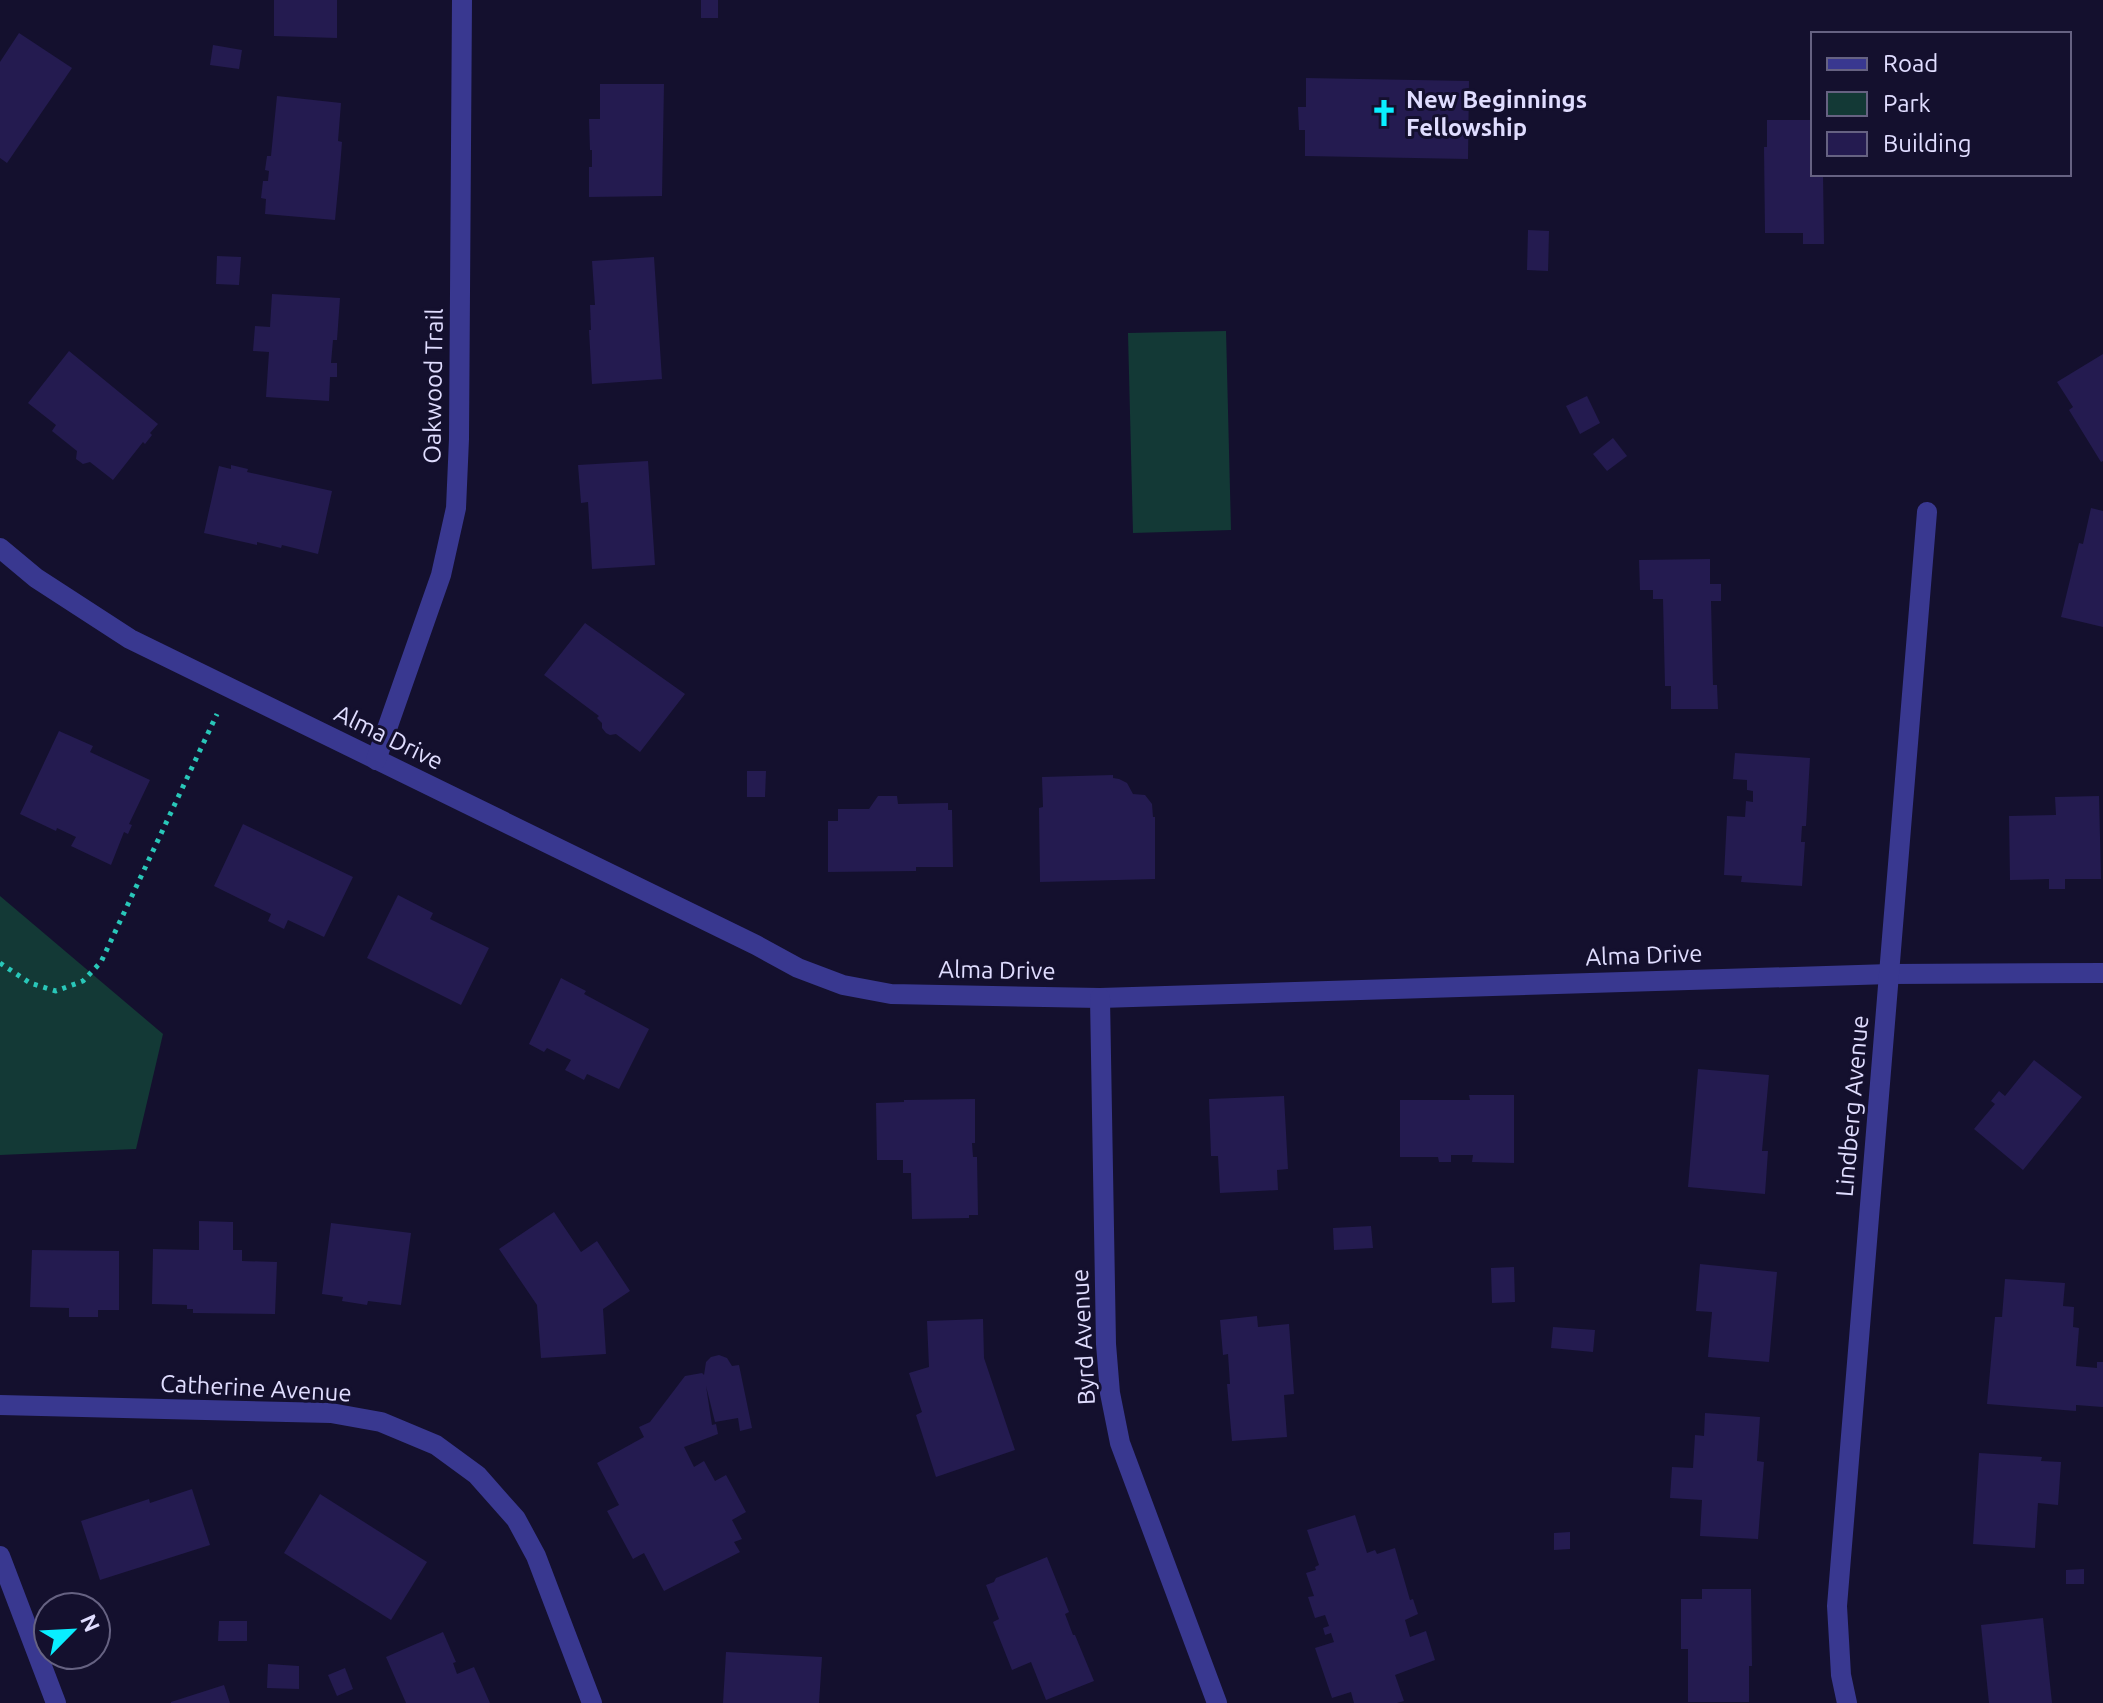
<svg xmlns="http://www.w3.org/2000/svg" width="2103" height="1703" font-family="Ubuntu,sans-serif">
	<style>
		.green { fill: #133936 }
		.building { fill: #241b50 }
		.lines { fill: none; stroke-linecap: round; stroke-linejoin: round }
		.path { stroke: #29c7b9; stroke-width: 5; stroke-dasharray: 4 6; stroke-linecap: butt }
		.minor { stroke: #393890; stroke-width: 20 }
		.labels { text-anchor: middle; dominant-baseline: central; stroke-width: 6; stroke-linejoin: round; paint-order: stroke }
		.poi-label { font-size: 24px; font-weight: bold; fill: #e0ddff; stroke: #14102e; text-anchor: start }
		.street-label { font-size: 24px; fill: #e0ddff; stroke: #14102e }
	</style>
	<rect width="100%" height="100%" fill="#14102e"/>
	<g class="green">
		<path d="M1226,331L1231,530L1133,533L1128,333Z"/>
		<path d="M0,896L163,1034L136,1149L0,1155Z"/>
	</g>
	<g class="building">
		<path d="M274,0H337V38L274,36Z"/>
		<rect x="701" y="0" width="17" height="18"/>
		<path d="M19,33L72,68L7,163L0,158V62Z"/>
		<path d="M213,45L242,50L239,69L210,65Z"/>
		<path d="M1306,78L1469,81L1468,159L1305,156V130H1299L1298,107H1306Z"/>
		<path d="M600,84H664L662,196L589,197V167H592V150H590L589,119H600Z"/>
		<path d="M277,96L341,103L338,141L342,142L340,168L335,220L265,214L266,199L261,198L263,181H268L269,171L265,170L267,156H271Z"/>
		<path d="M1767,120H1813V174H1823L1824,244H1803V233H1765L1764,147H1767Z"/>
		<path d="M1528,230L1549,231L1548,271L1527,270Z"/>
		<path d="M217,256L241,257L239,285L216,284Z"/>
		<path d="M654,257L662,379L592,384L589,330H591L590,305H595L592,261Z"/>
		<path d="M272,294L340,298L337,340H333L331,363H337V377H330L329,401L266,397L269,352L253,351L255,326L270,327Z"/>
		<path d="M69,351L158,424L150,433L152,435L145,444L143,442L113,480L90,462L83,464L76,459L77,451L52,431L56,425L28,403Z"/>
		<path d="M2103,354V461L2101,462L2069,410L2073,407L2057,382Z"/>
		<path d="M1587,396L1600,423L1580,434L1566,406Z"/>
		<path d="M1613,438L1627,456L1607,471L1593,454Z"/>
		<path d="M648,461L655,565L592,569L588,502L581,503L578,465Z"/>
		<path d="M231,465L248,469L247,472L332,491L318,554L282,545L281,548L257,542V545L204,533L219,466L231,469Z"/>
		<path d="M2091,508L2103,511V627L2061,617L2079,543L2083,544Z"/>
		<path d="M1710,559V584H1721V601H1711L1713,685H1717L1718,709H1671V686H1665L1663,599H1653V590H1640L1639,560Z"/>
		<path d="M585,623L685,694L640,752L616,734L610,735L606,733L602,728V723L597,718L599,716L544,675Z"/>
		<path d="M59,731L93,746L90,752L150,780L129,824L132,825L128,834L124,832L111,865L71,846L76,837L57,828L56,831L20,814Z"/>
		<path d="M1735,753L1810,758L1806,826H1802L1801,842H1805L1802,886L1741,882L1742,876L1724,875L1727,816L1745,817L1746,801L1753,802V791L1747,790V780L1733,779Z"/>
		<path d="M747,771H766L765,797H747Z"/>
		<path d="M1113,775V778L1119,779L1127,783L1133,794L1145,795L1152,804L1153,817H1155V879L1040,882L1039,808L1043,807L1042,777Z"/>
		<path d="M878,796H897L898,804L948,803V810H952L953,867H916V871L828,872V821H838V809H869Z"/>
		<path d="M2099,796L2101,879H2065V889H2049V879L2010,880L2009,816L2056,815L2055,797Z"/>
		<path d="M243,824L353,877L324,937L288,920L284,929L268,921L271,914L214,886Z"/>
		<path d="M398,895L433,913L430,919L489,948L461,1005L367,958Z"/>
		<path d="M561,978L586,991L584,994L649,1029L619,1089L587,1074L584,1080L565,1070L571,1060L547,1048L544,1052L529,1044Z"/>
		<path d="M2034,1060L2082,1097L2023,1170L1974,1129L1995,1104L1991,1101L1999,1091L2005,1096Z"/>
		<path d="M1698,1069L1769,1075L1762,1151H1768L1765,1194L1688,1187Z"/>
		<path d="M1469,1095H1514V1163L1472,1162L1473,1155H1451V1162H1439L1438,1157H1400V1100H1470Z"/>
		<path d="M1284,1096L1288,1169L1277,1170L1278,1190L1220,1193L1218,1156H1211L1209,1099Z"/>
		<path d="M975,1099V1143H972L973,1157H977L978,1215H969V1218L912,1219L911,1173H903V1160H877L876,1103L904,1102V1100Z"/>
		<path d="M554,1212L581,1252L597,1241L630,1291L603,1309L606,1354L541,1358L537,1305L499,1249Z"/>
		<path d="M199,1221L233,1222V1250H242V1261L277,1262L275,1314L193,1313V1309H187V1305L152,1304L153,1249L199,1250Z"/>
		<path d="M331,1223L411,1233L401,1305L368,1301L367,1305L342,1301L343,1297L322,1294Z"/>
		<path d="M1371,1226L1373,1248L1334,1250L1333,1228Z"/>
		<path d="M32,1250L119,1251V1310H98V1317H69V1308L30,1307Z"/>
		<path d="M1700,1264L1777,1272L1769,1362L1708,1357L1712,1312L1696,1311Z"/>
		<path d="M1514,1267L1515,1302L1492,1303L1491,1268Z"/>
		<path d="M2005,1279L2065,1283L2063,1306L2074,1307L2073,1327L2079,1328L2076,1366L2097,1368V1362H2103V1407L2076,1405V1411L1987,1404L1995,1317H2002Z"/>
		<path d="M1257,1316L1258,1327L1289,1324L1294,1394L1284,1395L1287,1437L1232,1441L1227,1384H1230L1228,1354L1223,1355L1220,1320Z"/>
		<path d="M983,1319L984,1358L1015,1450L936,1477L916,1415L922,1412L909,1373L929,1367L927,1321Z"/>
		<path d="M1553,1327L1595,1330L1593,1352L1551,1348Z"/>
		<path d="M719,1355L727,1358L732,1366L739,1365L752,1428L740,1431L738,1418L715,1422L706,1386L712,1425L716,1424L718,1434L684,1447L694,1467L704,1461L715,1481L726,1475L746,1512L732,1520L742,1539L734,1542L740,1552L664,1591L644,1553L633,1559L607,1511L619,1505L597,1463L644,1437L639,1427L650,1422L685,1376L702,1373L704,1375L706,1362L711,1357Z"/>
		<path d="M1705,1413L1760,1417L1757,1461L1764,1462L1758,1539L1700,1536L1702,1500L1670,1498L1672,1467L1693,1468L1695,1435L1704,1436Z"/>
		<path d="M1979,1453L2042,1457L2041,1461L2061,1462L2058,1505L2038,1503L2035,1548L1973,1544Z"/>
		<path d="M192,1489L210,1545L100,1580L81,1521L149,1499L150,1503Z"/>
		<path d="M320,1494L427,1562L391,1620L284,1553Z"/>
		<path d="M1355,1515L1367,1553L1375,1550L1377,1554L1395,1548L1410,1600L1413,1599L1418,1614L1405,1620L1410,1637L1426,1631L1435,1660L1395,1675L1404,1701L1397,1703H1354L1351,1692L1332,1698L1315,1648L1334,1642L1331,1633L1325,1635L1323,1628L1329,1626L1325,1615L1315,1618L1308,1597L1314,1596L1306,1573L1316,1570L1315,1567L1319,1565L1307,1530Z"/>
		<path d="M1570,1532V1549L1554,1550V1533Z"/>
		<path d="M1047,1557L1069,1612L1065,1614L1073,1635H1075L1094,1681L1046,1700L1031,1662L1012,1670L993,1622L999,1619L986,1585L994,1582L996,1578Z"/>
		<path d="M2084,1569V1584H2066V1570Z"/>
		<path d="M1702,1589H1751L1752,1666H1749V1702H1688V1649H1681V1599H1702Z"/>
		<path d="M2043,1618L2052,1703H1989L1981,1625Z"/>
		<path d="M219,1621H247V1641H218Z"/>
		<path d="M443,1632L456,1662L453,1663L457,1674L474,1667L490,1703H406L386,1657Z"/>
		<path d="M726,1652L822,1657L819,1703H723Z"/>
		<path d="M268,1664L299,1666V1689L267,1688Z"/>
		<path d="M345,1668L353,1689L337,1696L328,1675Z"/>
		<path d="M224,1685L230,1703H171V1702Z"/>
	</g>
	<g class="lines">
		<path class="path" d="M0,963L30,983L56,991L83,981L101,962L217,714"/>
		<g class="minor">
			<path d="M0,548L36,578L130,639L756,945L798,968L843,985L891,994L1100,998L1890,974L2103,973"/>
			<path d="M376,760L441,575L456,508L459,439L462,0"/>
			<path d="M1100,998L1106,1344L1110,1393L1120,1443L1217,1703"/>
			<path d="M0,1405L331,1413L381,1422L436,1445L477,1475L516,1519L536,1556L592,1703"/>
			<path d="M0,1556L56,1703"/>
			<path d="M1847,1703L1841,1675L1837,1606L1927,512"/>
		</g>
	</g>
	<defs>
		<g id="church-bare" transform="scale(2.16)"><path d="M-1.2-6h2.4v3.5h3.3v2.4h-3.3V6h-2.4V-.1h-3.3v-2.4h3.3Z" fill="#09eeff" stroke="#14102e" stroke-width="2.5" paint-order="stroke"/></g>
	</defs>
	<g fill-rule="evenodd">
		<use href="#church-bare" x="1384" y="113"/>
	</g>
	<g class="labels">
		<g class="poi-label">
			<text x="1406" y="99">New Beginnings<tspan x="1406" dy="28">Fellowship</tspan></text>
		</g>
		<g class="street-label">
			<text transform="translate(433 386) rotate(-89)">Oakwood Trail</text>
			<text transform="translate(389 737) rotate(26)">Alma Drive</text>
			<text transform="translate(1644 955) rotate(-2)">Alma Drive</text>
			<text transform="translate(997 970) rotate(1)">Alma Drive</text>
			<text transform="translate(1852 1106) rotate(-85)">Lindberg Avenue</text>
			<text transform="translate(1083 1337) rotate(-93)">Byrd Avenue</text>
			<text transform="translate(256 1388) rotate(3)">Catherine Avenue</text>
		</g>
	</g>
	<rect x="1811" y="32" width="260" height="144" fill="#14102e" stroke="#666282" stroke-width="2"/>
	<rect x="1827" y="58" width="40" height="12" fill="#393890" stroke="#666282" stroke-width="2"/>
	<text x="1883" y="72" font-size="24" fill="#e0ddff">Road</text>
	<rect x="1827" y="92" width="40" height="24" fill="#133936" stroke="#666282" stroke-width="2"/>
	<text x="1883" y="112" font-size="24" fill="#e0ddff">Park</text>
	<rect x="1827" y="132" width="40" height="24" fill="#241b50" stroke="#666282" stroke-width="2"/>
	<text x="1883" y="152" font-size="24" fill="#e0ddff">Building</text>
	<g transform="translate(72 1631) rotate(66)"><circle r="38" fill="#14102e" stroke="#666282" stroke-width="2"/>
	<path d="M0-6L14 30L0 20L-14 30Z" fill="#09eeff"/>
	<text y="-12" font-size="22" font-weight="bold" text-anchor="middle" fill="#e0ddff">N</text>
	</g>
</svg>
